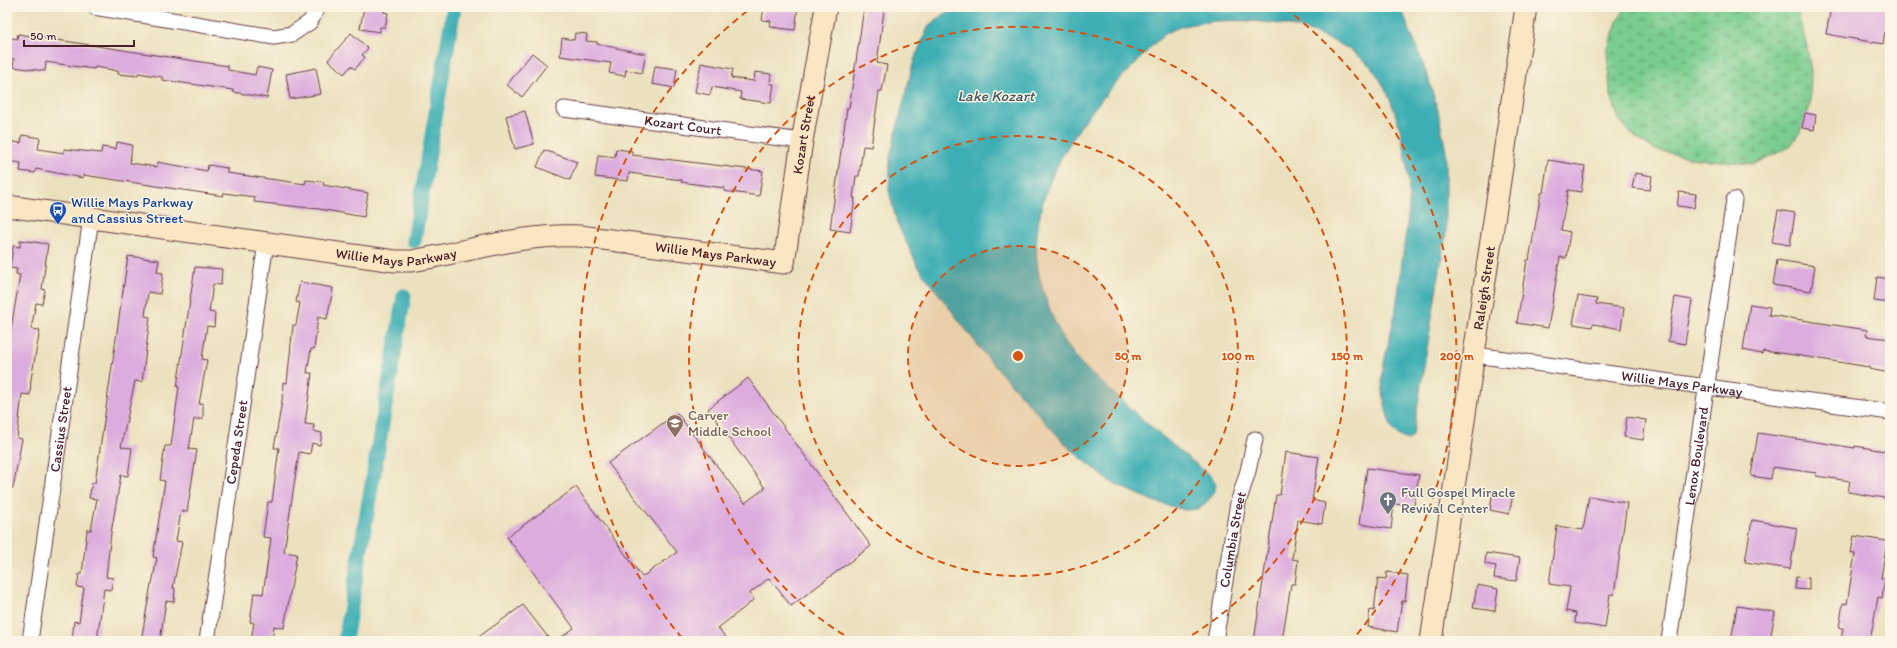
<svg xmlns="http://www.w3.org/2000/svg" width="1897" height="648" font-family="Itim,sans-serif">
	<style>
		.wetland { fill: url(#wetland-marsh); stroke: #62765e }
		.water { fill: #3caeb4; stroke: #436670 }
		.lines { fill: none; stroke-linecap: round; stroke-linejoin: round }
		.canal { stroke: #3caeb4; stroke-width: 15 }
		.building { fill: #dcacde }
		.street-casing { stroke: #623c41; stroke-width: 17 }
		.secondary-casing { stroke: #623c41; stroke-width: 23 }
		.street { stroke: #fff; stroke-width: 15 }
		.secondary { stroke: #f9e7c3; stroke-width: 21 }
		.ring { fill: none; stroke: #d8530f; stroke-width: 2; stroke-dasharray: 7 5 }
		.labels { text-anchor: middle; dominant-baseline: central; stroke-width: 3; stroke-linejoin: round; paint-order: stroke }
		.street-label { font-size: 14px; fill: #4a1f2b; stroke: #fcf5e5 }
		.transit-label { font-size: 14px; fill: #164399; stroke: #fcf5e5; text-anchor: start }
		.education-label { font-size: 14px; fill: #785e54; stroke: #fcf5e5; text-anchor: start }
		.worship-label { font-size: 14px; fill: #5b616d; stroke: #fcf5e5; text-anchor: start }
		.water-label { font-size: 15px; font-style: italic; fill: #445862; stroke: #fcf5e5 }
		.centre { fill: #d8530f; stroke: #fcf5e5; stroke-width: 2 }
		.ring-label { font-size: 12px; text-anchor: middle; font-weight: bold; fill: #d8530f; stroke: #fcf5e5; stroke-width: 3; stroke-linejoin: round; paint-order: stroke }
	</style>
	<defs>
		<pattern id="wetland-marsh" width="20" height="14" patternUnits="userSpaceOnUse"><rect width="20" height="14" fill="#7acd90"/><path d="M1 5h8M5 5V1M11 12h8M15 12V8" fill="none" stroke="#66a676"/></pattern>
	</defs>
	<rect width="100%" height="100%" fill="#fcf5e5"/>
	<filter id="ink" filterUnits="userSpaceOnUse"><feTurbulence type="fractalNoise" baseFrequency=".025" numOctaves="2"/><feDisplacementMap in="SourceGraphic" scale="8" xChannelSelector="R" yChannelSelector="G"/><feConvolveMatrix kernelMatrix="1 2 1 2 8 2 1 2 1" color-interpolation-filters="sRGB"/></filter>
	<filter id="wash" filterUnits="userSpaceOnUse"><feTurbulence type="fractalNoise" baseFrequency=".012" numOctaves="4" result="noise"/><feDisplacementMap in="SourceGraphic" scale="16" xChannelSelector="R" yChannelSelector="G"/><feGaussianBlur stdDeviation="0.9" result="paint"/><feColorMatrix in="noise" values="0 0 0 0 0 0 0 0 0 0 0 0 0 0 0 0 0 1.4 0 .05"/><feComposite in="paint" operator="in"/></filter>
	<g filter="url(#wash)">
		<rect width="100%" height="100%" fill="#ece1bf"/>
		<path class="wetland" d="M1626,7H1796L1807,46L1811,73L1810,106L1800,132L1790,147L1754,164L1697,159L1656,150L1637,139L1619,120L1610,92L1607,51L1617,22Z"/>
		<path class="water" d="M954,7H1401L1428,77L1438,111L1446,152V232L1413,435L1409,440C1401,439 1394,433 1391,426C1387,417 1382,391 1382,380C1383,361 1389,342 1393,323C1398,300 1400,276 1403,253C1405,236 1409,218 1409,200C1409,159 1398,99 1371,67C1355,49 1327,37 1305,30C1273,19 1196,15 1167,33C1156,40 1143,56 1133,66C1075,122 1015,208 1044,293C1051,315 1061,338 1075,356C1084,368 1098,379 1109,389C1142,420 1176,448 1212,477L1216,485L1213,495L1200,509L1185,510L1153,501L1109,481L1067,446L989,360L918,267L897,223L889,191L890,156L914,60L929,25Z"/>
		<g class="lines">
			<g class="canal">
				<path d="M414,241L454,7"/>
				<path d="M345,641L404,296"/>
			</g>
		</g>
		<g id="blocks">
			<g class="building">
				<path d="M364,7H384V12L388,13L385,27H380V32L360,29Z"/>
				<path d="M764,7H798L795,30L770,27L771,21L762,20Z"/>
				<path d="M1831,7H1889L1883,44L1826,34Z"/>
				<path d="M864,8L884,11L877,63L887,65L882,91H879L871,147L863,146L859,176H856L853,198H855L850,232L830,229L847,108H849Z"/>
				<path d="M351,33L368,48L362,55L365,57L355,69L351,66L344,74L328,60Z"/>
				<path d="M575,33L587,34L586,41L597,42V44L646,54L642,73L626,70L625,76L609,73L611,63L560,56L562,38L574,40Z"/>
				<path d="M18,34L228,66V70L255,75L257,67L272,70L267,98L233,92V90L162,80V77L138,73V76L118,74V71L95,67L94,69L46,62L45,71L13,67L14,59L7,58V37L17,39Z"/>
				<path d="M532,53L547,65L522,97L507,85Z"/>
				<path d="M701,63L733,69L731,78L754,81L755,72L771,74L770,84H774L771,103L740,99L741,92L712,87L710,95L695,92Z"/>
				<path d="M655,66L677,69L674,88L652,84Z"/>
				<path d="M316,68L321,94L290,99L286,74Z"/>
				<path d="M525,111L534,144L515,149L506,116Z"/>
				<path d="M1805,113L1816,115L1814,130L1802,128Z"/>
				<path d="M22,135L40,138L38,149L64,153V149L101,153L102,147L116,149L117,142L132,145L130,163L157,167V162L207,171L208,165L227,168V173L305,184L306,180L324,182L323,185L368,193L364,217L319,209L254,202L255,197L224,193L223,196L83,175V178L36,169L35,173L20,171L21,163L7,161V141L21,143Z"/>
				<path d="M616,149L632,151V155L763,171L759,196L724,191V188L681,182L682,180L629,173L628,181L595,177L598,155L615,157Z"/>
				<path d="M544,150L577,162L570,180L537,167Z"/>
				<path d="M1548,160L1585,166L1581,192L1568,190L1561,230L1570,232L1566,258L1560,257L1548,328L1517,323L1527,260H1529L1541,193H1543Z"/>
				<path d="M1635,173L1652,176L1650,190L1632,188Z"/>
				<path d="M1679,192L1696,194L1694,208L1677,206Z"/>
				<path d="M1778,210L1795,213L1790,245L1772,242Z"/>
				<path d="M20,240L48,244L42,289L45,290L42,304L36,303L31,329L40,330L31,379L30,395L22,394L17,438L22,439L13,488L7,487V328L11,329L20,275L16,274L17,269L10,268L13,246L20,247Z"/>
				<path d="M128,256L159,260L157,272L163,273L160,294L148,292L145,316L150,317L142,382L135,381L121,447L132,448L128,476L121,475L111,533L106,577L113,578L111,590L104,589L97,641H72L74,621L79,622L84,588L77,587L79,574H82L87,530H91L97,499L89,498L92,483H95Z"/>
				<path d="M1777,260L1815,266L1811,291L1773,285Z"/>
				<path d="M195,267L222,269L221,285L213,284L209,312L215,313L214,327L207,326L202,359L207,360L199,404L203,403V419H194L189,449L197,450L187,512L181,511L176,541L182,542L173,588H175L174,602L166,601L160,641H141L151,584H152L157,558L153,557L165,481L160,480L165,446H171L179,387H177Z"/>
				<path d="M1877,277L1890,279V303L1874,301Z"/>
				<path d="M300,282L333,288L327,319L318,317L314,349H311L307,373H312L305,424L314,425L313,431L322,433L320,445L312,443L310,454L299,452L284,552L297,554L284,628L274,626L272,641H251L254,623L250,622L254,593L263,594L271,538L263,537L268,502H272L279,448H274L282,401L283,382L287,383L293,325H296L300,303L296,302Z"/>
				<path d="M1578,296L1597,299L1596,304L1624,308L1621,329L1593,324L1592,327L1573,324Z"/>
				<path d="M1675,297L1692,300L1685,344L1668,341Z"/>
				<path d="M1750,304L1770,307L1769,315L1867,330L1866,336L1890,339V373L1869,369V367L1795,355L1763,351L1762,354L1743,350Z"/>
				<path d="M748,378L871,546L791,606L769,578L750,593L754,600L718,628L729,641H556L574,628L507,537L576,487L642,577L677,552L608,463L677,413L745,503L765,488L708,409Z"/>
				<path d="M1627,417L1646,420L1643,440L1624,437Z"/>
				<path d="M1758,433L1855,448V446L1890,452V499L1848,492L1850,481L1816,476V473L1773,467L1771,479L1751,476Z"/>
				<path d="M1286,452L1319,457L1312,500L1325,503L1322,524L1298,520L1292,559L1298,560L1295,584H1291L1282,641H1254L1276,495H1280Z"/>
				<path d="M1367,468L1419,475L1414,506L1394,504L1391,529L1359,524Z"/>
				<path d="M1493,491L1513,495L1509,514L1490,510Z"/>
				<path d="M1589,496L1627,503L1614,595L1610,594L1605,628L1575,623L1576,613L1566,611L1570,587L1549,584L1557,526L1583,530Z"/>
				<path d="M1752,520L1797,528L1790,569L1745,562Z"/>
				<path d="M1854,536L1887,541L1881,578H1885L1882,598L1878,597L1870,641H1841L1843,628H1839L1843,603L1847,604L1855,554L1851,553Z"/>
				<path d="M1486,553L1520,558L1516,581L1494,578L1496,566L1485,564Z"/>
				<path d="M1387,572L1408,575L1405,601H1402L1397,632L1368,627L1370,610L1374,611L1378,578L1386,579Z"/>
				<path d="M1796,577L1809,578V590L1795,589Z"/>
				<path d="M1477,585L1498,589L1495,611L1473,608Z"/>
				<path d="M523,605L551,641H473Z"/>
				<path d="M1737,606L1775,612L1770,641H1731Z"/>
			</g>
		</g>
	</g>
	<g filter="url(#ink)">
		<use href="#blocks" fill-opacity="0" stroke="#623c41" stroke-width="1"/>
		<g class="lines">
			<g class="street-casing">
				<g id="street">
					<path d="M94,7L274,37L292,34L310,22L318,7"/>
					<path id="s1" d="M564,109L802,141"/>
					<path id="s2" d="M1475,355L1890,412"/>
					<path id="s3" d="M30,641L91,218"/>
					<path id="s4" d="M207,641L266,243"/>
					<path id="s5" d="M1215,641L1238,503L1248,471L1255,439"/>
					<path id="s6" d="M1669,641L1734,200"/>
				</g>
			</g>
			<g class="secondary-casing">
				<g id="secondary">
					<path id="s7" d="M7,206L395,261H412C468,252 523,233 580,236L784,263L802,141L826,7"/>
					<path id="s8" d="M1431,641L1526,7"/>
				</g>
			</g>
			<use href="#street" class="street"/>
			<use href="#secondary" class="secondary"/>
		</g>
	</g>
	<circle cx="1018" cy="356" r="110" fill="#d8530f" fill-opacity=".12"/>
	<g class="ring">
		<circle cx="1018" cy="356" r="110"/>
		<circle cx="1018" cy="356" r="220"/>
		<path d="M854 641A329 329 0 1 1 1182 641"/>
		<path d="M682 638A439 439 0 0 1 751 8M1285 8A439 439 0 0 1 1354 638"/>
	</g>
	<defs>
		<g id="bus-pin" transform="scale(0.9)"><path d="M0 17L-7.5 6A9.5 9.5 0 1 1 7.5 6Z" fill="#1a4fb4" stroke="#fcf5e5"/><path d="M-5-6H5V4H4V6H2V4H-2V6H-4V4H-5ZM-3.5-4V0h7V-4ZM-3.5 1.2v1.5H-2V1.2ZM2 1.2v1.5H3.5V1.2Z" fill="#fff"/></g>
		<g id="school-pin" transform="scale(0.9)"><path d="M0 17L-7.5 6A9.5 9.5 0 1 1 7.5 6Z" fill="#8d6e63" stroke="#fcf5e5"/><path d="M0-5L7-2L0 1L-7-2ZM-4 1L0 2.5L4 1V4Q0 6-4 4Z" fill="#fff"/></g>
		<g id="church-pin" transform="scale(0.9)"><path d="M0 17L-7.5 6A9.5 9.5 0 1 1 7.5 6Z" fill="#6b7280" stroke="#fcf5e5"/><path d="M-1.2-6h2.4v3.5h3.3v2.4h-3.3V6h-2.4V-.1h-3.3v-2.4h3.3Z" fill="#fff"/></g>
	</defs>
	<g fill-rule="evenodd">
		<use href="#bus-pin" x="58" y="210"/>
		<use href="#school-pin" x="675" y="423"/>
		<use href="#church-pin" x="1388" y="500"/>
	</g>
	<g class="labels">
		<g class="street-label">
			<text stroke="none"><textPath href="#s1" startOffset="120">Kozart Court</textPath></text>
			<text stroke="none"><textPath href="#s7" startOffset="915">Kozart Street</textPath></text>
			<text stroke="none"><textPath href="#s7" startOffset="393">Willie Mays Parkway</textPath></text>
			<text stroke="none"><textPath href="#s7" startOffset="716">Willie Mays Parkway</textPath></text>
			<text stroke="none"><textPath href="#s8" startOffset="357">Raleigh Street</textPath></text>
			<text stroke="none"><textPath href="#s2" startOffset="209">Willie Mays Parkway</textPath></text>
			<text stroke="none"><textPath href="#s3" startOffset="214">Cassius Street</textPath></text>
			<text stroke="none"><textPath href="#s4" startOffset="201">Cepeda Street</textPath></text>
			<text stroke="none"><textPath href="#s6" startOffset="187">Lenox Boulevard</textPath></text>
			<text stroke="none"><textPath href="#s5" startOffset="103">Columbia Street</textPath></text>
		</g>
		<g class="transit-label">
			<text x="71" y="202">Willie Mays Parkway<tspan x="71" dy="16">and Cassius Street</tspan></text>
		</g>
		<g class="education-label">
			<text x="688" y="415">Carver<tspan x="688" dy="16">Middle School</tspan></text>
		</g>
		<g class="worship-label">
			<text x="1401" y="492">Full Gospel Miracle<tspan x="1401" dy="16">Revival Center</tspan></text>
		</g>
		<g class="water-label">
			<text x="996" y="96">Lake Kozart</text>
		</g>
	</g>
	<circle cx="1018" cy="356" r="6" class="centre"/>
	<g class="ring-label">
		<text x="1128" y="360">50 m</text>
		<text x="1238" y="360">100 m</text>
		<text x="1347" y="360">150 m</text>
		<text x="1457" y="360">200 m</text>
	</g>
	<rect width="1897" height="648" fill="none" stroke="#fcf5e5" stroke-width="24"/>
	<path d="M24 40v6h110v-6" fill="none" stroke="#4a1f2b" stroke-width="2"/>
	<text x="30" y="40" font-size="12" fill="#4a1f2b" stroke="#fcf5e5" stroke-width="3" paint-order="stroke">50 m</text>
</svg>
